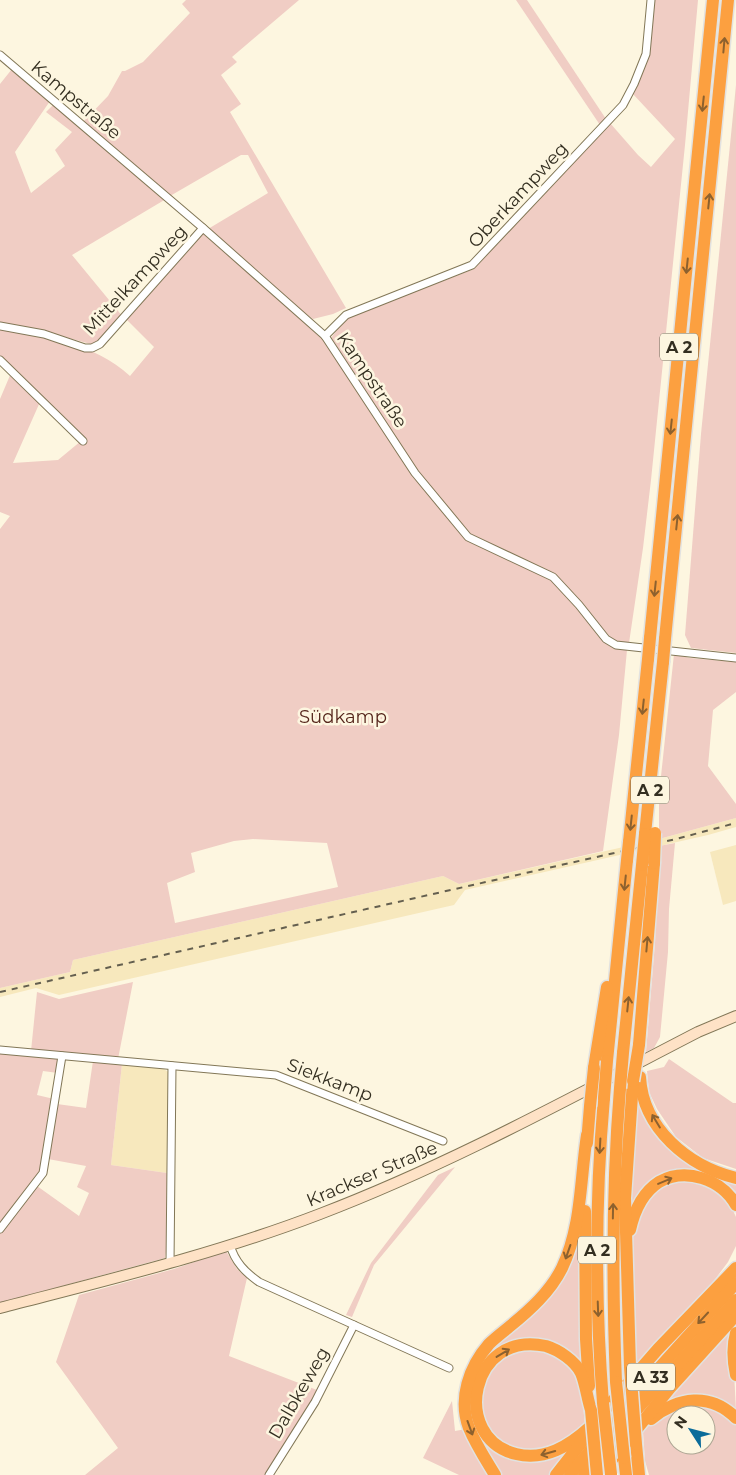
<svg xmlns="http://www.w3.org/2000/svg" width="736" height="1475" font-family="Montserrat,sans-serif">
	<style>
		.built { fill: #f7e8bd }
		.green { fill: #f0cdc4; fill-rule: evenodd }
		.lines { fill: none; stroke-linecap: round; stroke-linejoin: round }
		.street-casing { stroke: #827757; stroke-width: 9 }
		.secondary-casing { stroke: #827757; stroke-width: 12 }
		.highway-casing { stroke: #e2e2e0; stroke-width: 15 }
		.street { stroke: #fff; stroke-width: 7 }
		.secondary { stroke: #fee2c6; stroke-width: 10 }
		.highway { stroke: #fca040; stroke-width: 12 }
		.rail { stroke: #645f4f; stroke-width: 2; stroke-dasharray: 6 6; stroke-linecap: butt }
		.highway-bridge-casing { stroke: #e2e2e0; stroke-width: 15; stroke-linecap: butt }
		.highway-bridge { stroke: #fca040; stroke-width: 12 }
		.oneway { stroke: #8d612e }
		.labels { text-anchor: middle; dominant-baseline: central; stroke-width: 5; stroke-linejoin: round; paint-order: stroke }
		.shield { fill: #fdf6e0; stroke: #706a5a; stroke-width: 1 }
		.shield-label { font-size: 16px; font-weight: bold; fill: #332e20 }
		.street-label { font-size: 18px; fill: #332e20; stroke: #fdf6e0 }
		.park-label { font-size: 18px; fill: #55251b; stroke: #fdf6e0 }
	</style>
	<rect width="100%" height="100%" fill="#fdf6e0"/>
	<g class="built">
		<path d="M736,818V827L708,835L465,890L454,905L59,995L36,988L0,997V988L70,972L73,960L443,876L459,884L659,839Z"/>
		<path d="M736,845V901L723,905L710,852Z"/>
		<path d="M122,1064L161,1067L168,1072L167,1173L111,1165Z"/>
	</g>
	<g class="green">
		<path d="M186,0H299L232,57L237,62L221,75L241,104L230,112L346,308L333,314L313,319L297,308L208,229L268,193L248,155H241L170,196L83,122L108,96L122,71H125L143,62L190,13L182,4Z"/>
		<path d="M516,0H527L606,119L600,125Z"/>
		<path d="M653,0H698L685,145L651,480L643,548L629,643L619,642L610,637L555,576L470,535L419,473L331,338L346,318L474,269L610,123L638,155L651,167L675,139L632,93L649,55Z"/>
		<path d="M12,69L50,101L15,152L31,193L65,166L55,150L72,132L46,112L53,105L166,199L72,255L123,317L98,346L61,336L0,324V84Z"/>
		<path d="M736,85V653L691,648L685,635L701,434Z"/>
		<path d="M202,230L328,343L370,412L413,475L467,539L551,580L617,648L627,650L619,735L603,851L459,884L443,876L73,960L70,972L0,988V529L10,516L0,512V399L11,373L40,402L13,463L58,460L81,441L0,358V328C46,337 94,343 130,376L154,347L126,319ZM253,839L327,843L338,887L175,923L167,883L195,872L191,853L234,841Z"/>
		<path d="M674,654L690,658L736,662V692L713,710L708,766L736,804V818L659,839V795Z"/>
		<path d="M675,843L669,909L668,952L660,1037L654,1048L646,1052L655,943L659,846Z"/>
		<path d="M133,982L118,1059L31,1051L37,992L59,999Z"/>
		<path d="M0,1053L60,1058L58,1073L43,1071L37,1095L54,1099L42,1172L0,1226Z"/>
		<path d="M669,1059L733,1103H736V1169L703,1158L676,1137L657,1109L649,1092L647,1071L664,1067Z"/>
		<path d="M93,1061L122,1064L111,1165L167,1173L166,1252L165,1258L0,1303V1233L37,1186L79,1216L89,1193L77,1187L86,1166L48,1159L57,1104L86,1108Z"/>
		<path d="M637,1087L655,1130L736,1182V1196L683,1170L631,1211Z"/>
		<path d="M455,1167L374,1265L352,1317L346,1315L371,1263L438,1175Z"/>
		<path d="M674,1180L705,1183L730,1204L736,1217V1246L728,1262L713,1282L636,1365L631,1252C634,1220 642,1194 674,1180Z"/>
		<path d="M580,1234L583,1369L533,1340L479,1368L491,1351L510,1331L532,1313Z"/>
		<path d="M226,1251L237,1269L247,1278L229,1356L317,1390L311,1404L267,1475H85L118,1448L56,1362L79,1295L174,1269Z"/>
		<path d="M732,1331L736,1411L666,1401L712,1349Z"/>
		<path d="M531,1346C538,1349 546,1350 553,1354C581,1366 583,1400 585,1426L552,1448L523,1451L511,1447L496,1438L488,1429L482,1415L481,1386L486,1375L505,1355Z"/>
		<path d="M452,1401L455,1431L466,1429L490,1475H459L423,1458Z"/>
		<path d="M697,1404L722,1412L736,1424V1475H649L645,1461L643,1432C659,1413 675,1409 697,1404ZM676,1415H706V1445H676Z"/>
		<path d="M472,1408L503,1453L573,1446L550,1475H500L478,1438L469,1417Z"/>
	</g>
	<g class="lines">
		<g class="street-casing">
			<g id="street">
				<path d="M0,55L203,228L325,336L415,473L468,537L553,577L579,605L606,639L616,645L736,658"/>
				<path d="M0,326L44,334L85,348H92L100,344L203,228"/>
				<path d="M325,336L346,315L472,265L623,105L634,84L646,54L651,0"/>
				<path d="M0,360L83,441"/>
				<path d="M0,1050L276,1075L443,1141"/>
				<path d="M0,1229L43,1173L62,1056"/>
				<path d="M230,1245C235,1262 245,1272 259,1282L449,1368"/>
				<path d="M170,1263L172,1066"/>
				<path d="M269,1475L315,1402L354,1325"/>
			</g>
		</g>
		<g class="secondary-casing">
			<path id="secondary" d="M0,1308C107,1280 216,1254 320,1214C451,1164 574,1096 698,1032L736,1016"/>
		</g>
		<g class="highway-casing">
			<g id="highway">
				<path d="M650,638L713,0"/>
				<path d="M665,639L728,0"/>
				<path d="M645,834L663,662"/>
				<path d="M629,842L648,659"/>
				<path d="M639,1045L654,863"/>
				<path d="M623,1053L642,865"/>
				<path d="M607,1061L627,860"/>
				<path d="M594,1068L607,987"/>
				<path d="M640,1077C643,1129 688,1166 736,1178"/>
				<path d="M587,1143L590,1106"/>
				<path d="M585,1211L586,1339L589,1386"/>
				<path d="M630,1230C634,1212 642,1193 659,1182C686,1167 721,1179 736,1205"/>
				<path d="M736,1333C732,1347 733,1361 736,1375"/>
				<path d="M630,1367L625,1198L633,1081"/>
				<path d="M616,1382C612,1283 612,1187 620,1088"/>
				<path d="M603,1403C595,1301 595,1200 604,1098"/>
				<path d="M591,1410C587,1398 586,1385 581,1373C575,1361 559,1350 546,1346C470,1329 450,1438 516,1454C545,1461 569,1446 590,1427L658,1349L736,1268"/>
				<path d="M651,1419C678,1397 710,1392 736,1418"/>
				<path d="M636,1444L639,1475"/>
				<path d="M624,1458L626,1475"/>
				<path d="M606,1467L670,1388L736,1315"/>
				<path d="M495,1475C486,1460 476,1445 469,1428C458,1399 469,1367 489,1344C495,1338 503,1332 509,1327C530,1310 550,1292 562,1268C582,1226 580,1180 587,1135"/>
				<path d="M556,1475L585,1438"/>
				<path d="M570,1475L641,1388L736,1283"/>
				<path d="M584,1475L639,1407L736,1300"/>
			</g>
		</g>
		<use href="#street" class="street"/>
		<use href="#secondary" class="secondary"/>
		<use href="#highway" class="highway"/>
		<path class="rail" d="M0,992L676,839L736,823"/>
		<g class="highway-bridge-casing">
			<g id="highway-bridge">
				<path d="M648,659L650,638"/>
				<path d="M663,662L665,639"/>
				<path d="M627,860L629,842"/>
				<path d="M654,863L655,833"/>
				<path d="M642,865L645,834"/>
				<path d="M633,1081L639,1045"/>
				<path d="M620,1088L623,1053"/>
				<path d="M604,1098L607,1061"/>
				<path d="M590,1106L594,1068"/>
				<path d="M630,1367L636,1444"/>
				<path d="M616,1382L624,1458"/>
				<path d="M603,1403L611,1474"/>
				<path d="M591,1410L597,1475"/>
			</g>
		</g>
		<use href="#highway-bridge" class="highway-bridge"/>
	</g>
	<defs><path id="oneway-shaft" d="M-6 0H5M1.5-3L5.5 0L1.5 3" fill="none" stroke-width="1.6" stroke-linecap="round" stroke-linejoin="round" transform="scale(1.25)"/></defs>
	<g class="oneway">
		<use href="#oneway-shaft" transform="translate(724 45) rotate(-85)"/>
		<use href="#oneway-shaft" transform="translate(703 104) rotate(96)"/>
		<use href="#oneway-shaft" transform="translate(709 201) rotate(-84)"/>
		<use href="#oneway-shaft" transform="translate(687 266) rotate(96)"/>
		<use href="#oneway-shaft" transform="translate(671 427) rotate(96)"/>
		<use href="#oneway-shaft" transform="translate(677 522) rotate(-84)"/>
		<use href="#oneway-shaft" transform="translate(655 589) rotate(96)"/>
		<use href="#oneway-shaft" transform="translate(643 707) rotate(96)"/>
		<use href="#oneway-shaft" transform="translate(631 823) rotate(96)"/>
		<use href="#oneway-shaft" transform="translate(625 883) rotate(96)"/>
		<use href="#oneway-shaft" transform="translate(647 944) rotate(-85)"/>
		<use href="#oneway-shaft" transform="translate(628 1004) rotate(-84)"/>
		<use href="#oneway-shaft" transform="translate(656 1121) rotate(-121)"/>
		<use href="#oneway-shaft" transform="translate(600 1146) rotate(93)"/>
		<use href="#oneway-shaft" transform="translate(665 1181) rotate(-23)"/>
		<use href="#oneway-shaft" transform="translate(613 1211) rotate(-89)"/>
		<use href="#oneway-shaft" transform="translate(568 1252) rotate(109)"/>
		<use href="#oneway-shaft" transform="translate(598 1309) rotate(88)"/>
		<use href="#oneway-shaft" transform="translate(703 1318) rotate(133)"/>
		<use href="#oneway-shaft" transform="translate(503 1353) rotate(-31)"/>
		<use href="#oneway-shaft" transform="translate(470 1428) rotate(70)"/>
		<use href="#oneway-shaft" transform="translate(548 1453) rotate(164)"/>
	</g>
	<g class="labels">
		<g class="shield">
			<rect x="660" y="333.5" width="38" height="27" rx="4"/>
			<rect x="631" y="776.5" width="38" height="27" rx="4"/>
			<rect x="578" y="1236.5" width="38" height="27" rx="4"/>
			<rect x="627" y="1363.5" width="48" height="27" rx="4"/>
		</g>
		<g class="shield-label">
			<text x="679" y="347">A 2</text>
			<text x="650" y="790">A 2</text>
			<text x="597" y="1250">A 2</text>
			<text x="651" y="1377">A 33</text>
		</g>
		<g class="street-label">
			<text transform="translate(76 100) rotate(40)">Kampstraße</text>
			<text transform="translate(518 195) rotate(-47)">Oberkampweg</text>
			<text transform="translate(135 280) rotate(-47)">Mittelkampweg</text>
			<text transform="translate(372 380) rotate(56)">Kampstraße</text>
			<text transform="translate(330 1080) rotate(21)">Siekkamp</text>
			<text transform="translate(372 1174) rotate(-23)">Krackser Straße</text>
			<text transform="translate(299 1393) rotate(-60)">Dalbkeweg</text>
		</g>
		<g class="park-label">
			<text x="343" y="717">Südkamp</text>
		</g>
	</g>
	<g transform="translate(691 1430) rotate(306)"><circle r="24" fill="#fdf6e0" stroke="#aca693"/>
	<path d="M0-4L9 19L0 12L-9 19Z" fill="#0b6c9a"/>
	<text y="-8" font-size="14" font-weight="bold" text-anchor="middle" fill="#332e20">N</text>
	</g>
</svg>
